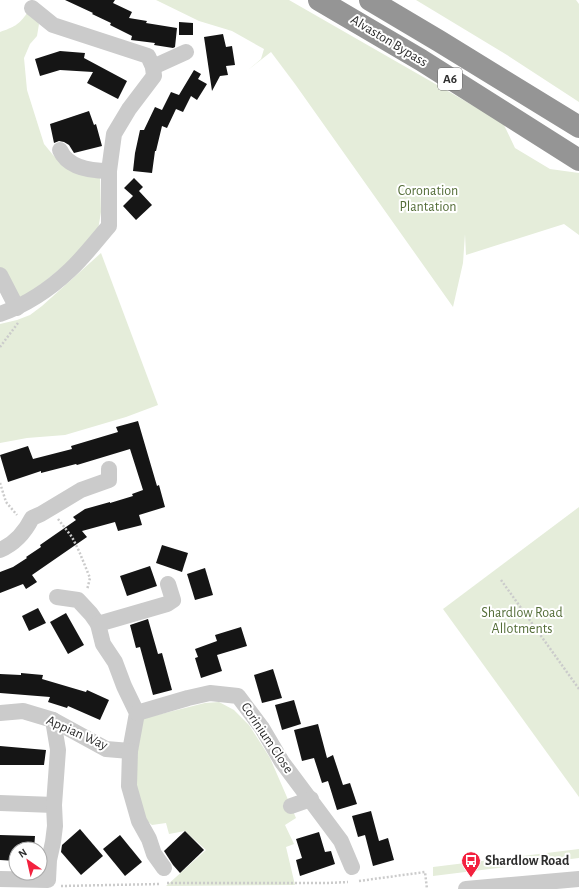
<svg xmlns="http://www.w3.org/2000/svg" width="579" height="889" font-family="'Alegreya Sans',sans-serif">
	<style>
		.green { fill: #e5edda }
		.building { fill: #151515 }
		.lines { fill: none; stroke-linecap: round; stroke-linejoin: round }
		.path { stroke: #cbcbcb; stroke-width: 2.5; stroke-dasharray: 2 2; stroke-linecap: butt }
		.minor { stroke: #cbcbcb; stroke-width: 16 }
		.highway { stroke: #959595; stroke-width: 22 }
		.labels { text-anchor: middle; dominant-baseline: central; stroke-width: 4; stroke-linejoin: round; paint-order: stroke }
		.shield { fill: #fff; stroke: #6d6d6d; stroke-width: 1 }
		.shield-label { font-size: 13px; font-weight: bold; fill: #2e2e2e }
		.street-label { font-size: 14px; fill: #2e2e2e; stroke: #fff }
		.park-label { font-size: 14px; fill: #546d38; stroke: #fff }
		.poi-label { font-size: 14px; font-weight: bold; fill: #2e2e2e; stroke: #fff; text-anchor: start }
	</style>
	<rect width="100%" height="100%" fill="#fff"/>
	<g class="green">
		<path d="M156,0H289L493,117L504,125L515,148L550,169L579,173V235L564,224L466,255L465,234L463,263L453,307L295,84L271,52L248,70L261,59L264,49L232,31L199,21Z"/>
		<path d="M416,0H576L579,4V102L507,55Z"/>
		<path d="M27,13L33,16L39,24L37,36L30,44L24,58L27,90L44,144L53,155L70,169L100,178L101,212L98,230L72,259L27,296L18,297L0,269V32C14,27 19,25 27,13Z"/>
		<path d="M101,253L158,405L126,417L65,435L27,438L0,443V324L17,320L30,315L42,306Z"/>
		<path d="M579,507V797L443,609Z"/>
		<path d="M219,702L234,710L249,725L270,758L296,818L285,825L294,844L286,847L295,885L166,886L206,850L185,831L169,834L166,823L152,825L147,821L134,787L141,719L205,703Z"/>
		<path d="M579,849V858L433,876V867Z"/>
	</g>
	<g class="building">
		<path d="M65,0H115L113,3L132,12L129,18L147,21L146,23L177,28L175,47L173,48L154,45L155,43L131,40L132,36L110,25L111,23L92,14L93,13Z"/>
		<path d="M179,22L193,23V35H179Z"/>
		<path d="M223,34L226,47L232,46L235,65L226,66L228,75L220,76L212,91L204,37Z"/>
		<path d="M60,51L85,53L84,58L127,81L118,99L87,83L93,72L60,70L40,76L35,59Z"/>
		<path d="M194,70L201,74L198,79L207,84L197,100L191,96L183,112L176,109L167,128L162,126L156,151H155L152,173L133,171L135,153L140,130H144L155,107L162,110L171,92L179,95Z"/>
		<path d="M89,111L94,125L96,124L102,146L74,153L69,145L64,142L59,141L54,143L50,124Z"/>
		<path d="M134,178L143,187L139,191L152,205L136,220L123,206L133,196L124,188Z"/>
		<path d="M138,421L157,486L159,485L165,507L139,515L142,525L118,531L115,522L82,531L87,537L32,575L37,582L26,589L23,584L0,593V572L13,567L27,558L26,557L41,547L40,545L76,520L73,517L85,509L110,502V503L133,496L132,494L143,490L130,449L77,465L76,464L41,473V471L8,482L0,455L28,446L33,459L72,449L71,446L118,432L116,427Z"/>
		<path d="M162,545L188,553L182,572L156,563Z"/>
		<path d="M150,566L157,586L127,596L120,576Z"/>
		<path d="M205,568L213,595L195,600L187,574Z"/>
		<path d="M38,608L46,623L29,631L22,616Z"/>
		<path d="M66,613L84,645L68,654L50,622Z"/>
		<path d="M148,619L158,654L162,653L172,690L153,695L140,647L136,648L130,625Z"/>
		<path d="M241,627L247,646L217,655L222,671L201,678L195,658L198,657L195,649L217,641L215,635Z"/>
		<path d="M273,669L282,698L262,703L254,675Z"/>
		<path d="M21,673L43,675L42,679L86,692L87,690L109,700L100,720L68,706L67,708L48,702L50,697L0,693V674L21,675Z"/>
		<path d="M294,700L301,724L282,730L275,705Z"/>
		<path d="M318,724L327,758L333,755L343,785L350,783L357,804L337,810L328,781L322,783L314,758L302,761L294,730Z"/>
		<path d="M0,746L46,750L44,765H0Z"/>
		<path d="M371,811L379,841L388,838L394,860L373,866L365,835L358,837L352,816Z"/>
		<path d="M80,829L103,856L81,875L61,852L62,845Z"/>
		<path d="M185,831L204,850L180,873L173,865L164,851Z"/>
		<path d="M319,832L325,852L331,851L335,864L300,876L296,860L302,858L296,839Z"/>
		<path d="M0,835L35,836L34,849H16V861L0,860Z"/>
		<path d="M120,835L142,862L125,876L103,849Z"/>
	</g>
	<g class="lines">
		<g class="path">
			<path d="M0,347L18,323"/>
			<path d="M0,483L6,502L17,515"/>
			<path d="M58,519L72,537L79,551L90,578L87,590"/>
			<path d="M501,580L579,689"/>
			<path d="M359,881L425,872L427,889"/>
			<path d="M167,883H328L348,882"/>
			<path d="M61,886L160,884"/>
		</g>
		<g class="minor">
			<path d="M153,67L186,52"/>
			<path d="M60,150C68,168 91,171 109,171"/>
			<path d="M0,275L17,308"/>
			<path d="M0,314C26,305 50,289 70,270C84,257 96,241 109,226V171L114,134L129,109L154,76L153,67L148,56L53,25L32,8"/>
			<path d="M0,550C14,544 25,532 32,518L41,514L81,490L109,480V469"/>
			<path d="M57,597L78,600L91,614L98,624"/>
			<path d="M0,713L23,711L53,720L106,749L130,751L137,713L124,686L115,662L103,644L98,624L167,604L173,600L168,584"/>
			<path d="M137,713L188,698L210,693L238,696L262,728L282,762L341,841L352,867"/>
			<path d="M130,751L129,786L139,821L149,839L154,854L164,868"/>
			<path d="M0,803L54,805"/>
			<path d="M291,806L311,799"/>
			<path d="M0,879L48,880L49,860L53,842L55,826L54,805L58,750L53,720"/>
			<path d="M466,889L579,879"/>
		</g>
		<g class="highway">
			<path d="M319,0L421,60L579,160"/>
			<path d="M370,0L439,41L579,127"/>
		</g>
	</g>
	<defs>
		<g id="bus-pin" transform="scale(1)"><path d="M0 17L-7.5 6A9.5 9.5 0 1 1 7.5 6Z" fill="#f3213e" stroke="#fff"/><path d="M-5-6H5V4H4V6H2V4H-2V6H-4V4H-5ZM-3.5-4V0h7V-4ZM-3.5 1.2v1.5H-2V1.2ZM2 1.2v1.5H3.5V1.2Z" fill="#fff"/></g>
	</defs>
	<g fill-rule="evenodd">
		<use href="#bus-pin" x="471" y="861"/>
	</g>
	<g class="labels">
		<rect class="shield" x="438" y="68" width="24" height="22" rx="3"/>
		<g class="shield-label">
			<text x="450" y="79">A6</text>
		</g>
		<g class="street-label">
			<text transform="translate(389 41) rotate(31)">Alvaston Bypass</text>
			<text transform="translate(77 733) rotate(24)">Appian Way</text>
			<text transform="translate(267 738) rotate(56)">Corinium Close</text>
		</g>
		<g class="park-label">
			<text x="428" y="191">Coronation<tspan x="428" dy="16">Plantation</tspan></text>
			<text x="522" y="613">Shardlow Road<tspan x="522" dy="16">Allotments</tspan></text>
		</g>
		<g class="poi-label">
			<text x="485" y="861">Shardlow Road</text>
		</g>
	</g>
	<g transform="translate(28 861) rotate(326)"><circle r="19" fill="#ffffff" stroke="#ababab"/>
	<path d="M0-3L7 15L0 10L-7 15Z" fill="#f3213e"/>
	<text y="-6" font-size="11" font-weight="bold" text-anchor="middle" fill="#2e2e2e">N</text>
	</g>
</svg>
